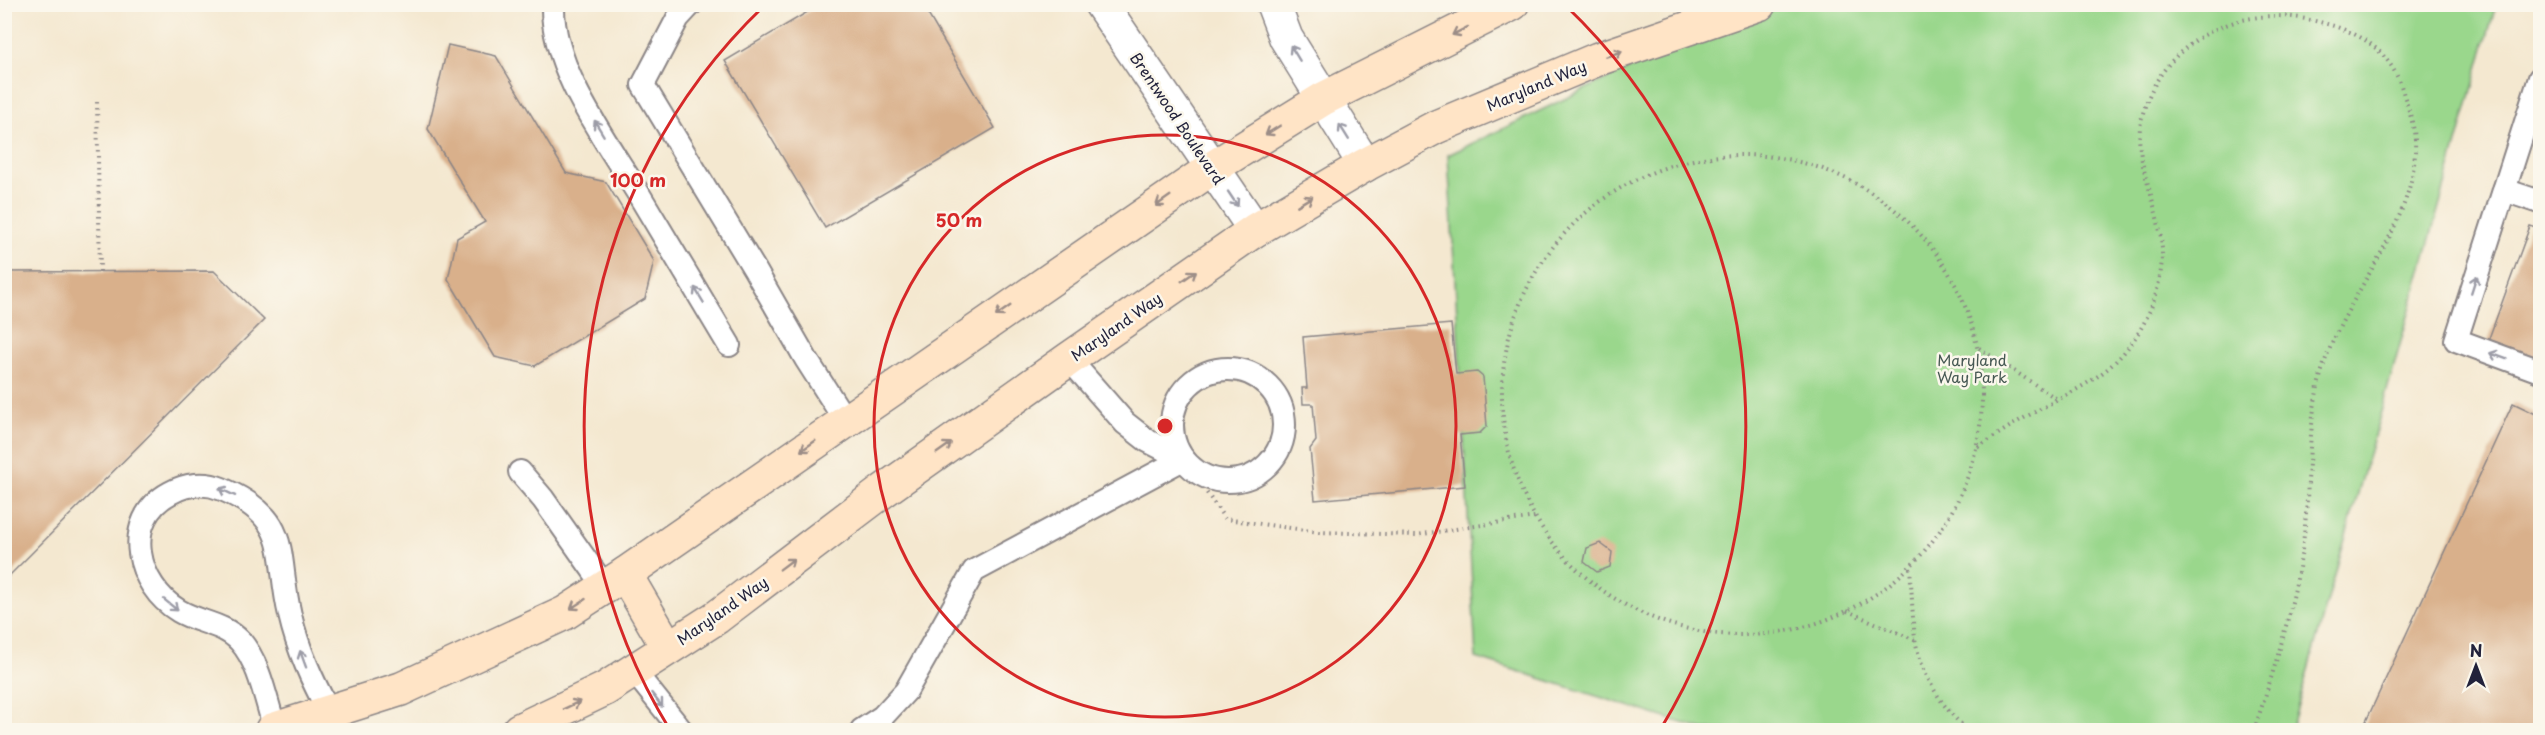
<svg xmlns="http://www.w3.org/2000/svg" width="2545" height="735" font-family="'Playpen Sans',sans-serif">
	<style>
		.green { fill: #9ad78c; stroke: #5e7c64; stroke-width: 1.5 }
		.building { fill: #d9b08b }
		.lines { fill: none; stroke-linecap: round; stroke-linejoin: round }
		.service-casing { stroke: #8b8586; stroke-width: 26 }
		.minor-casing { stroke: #8b8586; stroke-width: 36 }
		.secondary-casing { stroke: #8b8586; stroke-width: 36 }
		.path { stroke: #8b8586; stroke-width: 4; stroke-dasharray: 1.5 4.5; stroke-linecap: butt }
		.service { stroke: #fff; stroke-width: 22 }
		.minor { stroke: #fff; stroke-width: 33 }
		.secondary { stroke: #ffe4c6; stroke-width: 33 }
		.oneway { stroke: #9c8d87 }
		.oneway2 { stroke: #9c9ca7 }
		.ring { fill: none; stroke: #d62828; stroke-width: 3 }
		.labels { text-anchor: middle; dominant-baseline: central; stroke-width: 5; stroke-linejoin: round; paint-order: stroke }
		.street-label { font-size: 15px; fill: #22223b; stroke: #fbf7ec }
		.park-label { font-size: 15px; fill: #465853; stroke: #fbf7ec }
		.centre { fill: #d62828; stroke: #fbf7ec; stroke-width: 3 }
		.ring-label { font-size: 18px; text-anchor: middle; font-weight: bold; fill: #d62828; stroke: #fbf7ec; stroke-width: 5; stroke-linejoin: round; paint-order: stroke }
	</style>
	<rect width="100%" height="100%" fill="#fbf7ec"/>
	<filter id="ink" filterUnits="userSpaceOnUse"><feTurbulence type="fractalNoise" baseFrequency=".0167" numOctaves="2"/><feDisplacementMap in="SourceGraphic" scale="12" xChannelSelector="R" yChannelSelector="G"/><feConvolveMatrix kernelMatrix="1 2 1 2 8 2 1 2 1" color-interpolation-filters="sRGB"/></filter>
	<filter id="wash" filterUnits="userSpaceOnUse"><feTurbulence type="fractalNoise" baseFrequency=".008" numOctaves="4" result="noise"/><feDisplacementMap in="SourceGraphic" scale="24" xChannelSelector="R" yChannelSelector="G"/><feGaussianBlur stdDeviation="1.35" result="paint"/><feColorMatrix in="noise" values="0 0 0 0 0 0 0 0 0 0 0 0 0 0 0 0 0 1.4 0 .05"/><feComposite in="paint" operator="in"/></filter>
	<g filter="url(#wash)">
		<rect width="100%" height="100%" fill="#f4e8d0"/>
		<path class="green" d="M1760,5H2496L2291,730H1704L1476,658L1448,155Z"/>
		<g id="blocks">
			<g class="building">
				<path d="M821,4H922L995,128L825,228L725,61Z"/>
				<path d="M448,45L496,56L566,173L606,182L654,261L645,299L535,366L495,357L448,279L457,238L485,222L428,129Z"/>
				<path d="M2530,226L2540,229V360L2488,341Z"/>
				<path d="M214,271L264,320L4,581V272Z"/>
				<path d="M1451,324L1456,374L1477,372L1483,377L1487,426L1480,433L1460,435L1465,486L1315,500L1310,449L1316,441L1313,404H1303L1302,388H1307L1303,337Z"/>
				<path d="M2513,403L2540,416V730H2362Z"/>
				<path d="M1600,543L1612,552L1610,567L1597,572L1584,562L1587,548Z"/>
			</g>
		</g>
	</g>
	<g filter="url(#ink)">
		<use href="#blocks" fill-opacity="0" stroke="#8b8586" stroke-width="1.5"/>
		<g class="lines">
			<g class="service-casing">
				<g id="service">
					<path d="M553,4C551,68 605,139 638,193C668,244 699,294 729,345"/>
					<path d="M691,4L678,18L643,85L755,270L806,359L845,420"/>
					<path d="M2540,78L2456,340L2540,371"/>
					<path d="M2504,190L2540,202"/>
					<path d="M1069,359L1125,423L1148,441L1183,459"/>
					<circle cx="1228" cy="425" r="56"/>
					<path d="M520,472L543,499L605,587"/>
					<path d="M633,670L681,730"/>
					<path d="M275,729C266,701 260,663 240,641C223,623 199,623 179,611C137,586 120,520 170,493C186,484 205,482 222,489C294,520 275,553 290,615C298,650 312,680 329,712"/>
					<path d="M862,730L882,717L906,691L974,571L1183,459"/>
				</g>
			</g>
			<g class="minor-casing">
				<g id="minor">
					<path d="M1101,4L1255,230"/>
					<path d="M1273,4L1286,38L1365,165"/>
				</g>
			</g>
			<g class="secondary-casing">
				<g id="secondary">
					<path d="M625,574L668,648"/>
					<path d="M272,730L401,689L565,613L625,574L1212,168L1323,99L1512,4"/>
					<path d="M519,730L605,689L717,617L883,491L1069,359L1255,230L1365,165L1436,127L1598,59L1759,4"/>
				</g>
			</g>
			<g class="path">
				<path d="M97,102L100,272"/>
				<circle cx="1742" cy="395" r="240"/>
				<path d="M1979,348L2057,399"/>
				<path d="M1978,447C1996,436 2014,423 2033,413C2061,397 2095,383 2118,359C2146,330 2163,289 2162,249C2160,215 2145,183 2140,150C2136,120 2150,86 2169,64C2203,25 2255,9 2306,19C2351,28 2389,44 2403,92C2408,108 2414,124 2415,140C2419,226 2340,297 2320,378C2307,430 2310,483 2304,535C2296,601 2275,668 2254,730"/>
				<path d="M1200,483L1225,519L1319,532L1416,535L1535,517"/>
				<path d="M1910,568C1912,591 1912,615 1915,638C1920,672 1942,709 1968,730"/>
				<path d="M1847,611L1915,640"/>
			</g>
			<use href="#service" class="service"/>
			<use href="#minor" class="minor"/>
			<use href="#secondary" class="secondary"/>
		</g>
		<defs><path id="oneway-shaft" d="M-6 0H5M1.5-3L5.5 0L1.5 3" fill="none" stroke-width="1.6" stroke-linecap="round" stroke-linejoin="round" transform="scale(1.5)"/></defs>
		<g class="oneway">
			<use href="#oneway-shaft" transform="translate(1460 31) rotate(153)"/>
			<use href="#oneway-shaft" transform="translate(1614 54) rotate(-19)"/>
			<use href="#oneway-shaft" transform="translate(1273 130) rotate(148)"/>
			<use href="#oneway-shaft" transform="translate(1163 201) rotate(145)"/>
			<use href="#oneway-shaft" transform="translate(1305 201) rotate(-31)"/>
			<use href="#oneway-shaft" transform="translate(1189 276) rotate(-35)"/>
			<use href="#oneway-shaft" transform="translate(1003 311) rotate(145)"/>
			<use href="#oneway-shaft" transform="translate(808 446) rotate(145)"/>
			<use href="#oneway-shaft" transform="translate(944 448) rotate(-35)"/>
			<use href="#oneway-shaft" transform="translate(787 564) rotate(-37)"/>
			<use href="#oneway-shaft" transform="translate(578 604) rotate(147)"/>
			<use href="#oneway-shaft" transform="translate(572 705) rotate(-26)"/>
		</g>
		<g class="oneway2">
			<use href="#oneway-shaft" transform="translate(1295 53) rotate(-121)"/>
			<use href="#oneway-shaft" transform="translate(599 128) rotate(-121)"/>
			<use href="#oneway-shaft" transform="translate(1344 132) rotate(-122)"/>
			<use href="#oneway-shaft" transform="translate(1233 199) rotate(56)"/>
			<use href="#oneway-shaft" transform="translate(2474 284) rotate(-72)"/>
			<use href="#oneway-shaft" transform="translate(699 295) rotate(-121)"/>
			<use href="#oneway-shaft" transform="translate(2498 356) rotate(-160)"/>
			<use href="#oneway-shaft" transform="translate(227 492) rotate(-155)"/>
			<use href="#oneway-shaft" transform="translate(171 605) rotate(39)"/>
			<use href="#oneway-shaft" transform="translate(303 659) rotate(-110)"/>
			<use href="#oneway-shaft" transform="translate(657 700) rotate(52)"/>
		</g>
	</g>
	<g class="ring">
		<circle cx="1165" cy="426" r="291"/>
		<path d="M670 730A581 581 0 0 1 765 5M1565 5A581 581 0 0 1 1660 730"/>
	</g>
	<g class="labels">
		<g class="street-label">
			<text transform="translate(1536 85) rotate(-23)">Maryland Way</text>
			<text transform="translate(1178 118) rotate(56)">Brentwood Boulevard</text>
			<text transform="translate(1116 326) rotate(-35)">Maryland Way</text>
			<text transform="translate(722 610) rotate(-35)">Maryland Way</text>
		</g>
		<g class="park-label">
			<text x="1972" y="359">Maryland<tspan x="1972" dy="17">Way Park</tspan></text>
		</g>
	</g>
	<circle cx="1165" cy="426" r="9" class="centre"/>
	<g class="ring-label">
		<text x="638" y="187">100 m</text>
		<text x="959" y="227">50 m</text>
	</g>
	<rect width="2545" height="735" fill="none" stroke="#fbf7ec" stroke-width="24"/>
	<g transform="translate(2476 666)" stroke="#fbf7ec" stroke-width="4.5" paint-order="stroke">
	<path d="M0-4.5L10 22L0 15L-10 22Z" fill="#22223b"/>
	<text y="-9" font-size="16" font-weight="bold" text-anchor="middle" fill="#22223b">N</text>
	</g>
</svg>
